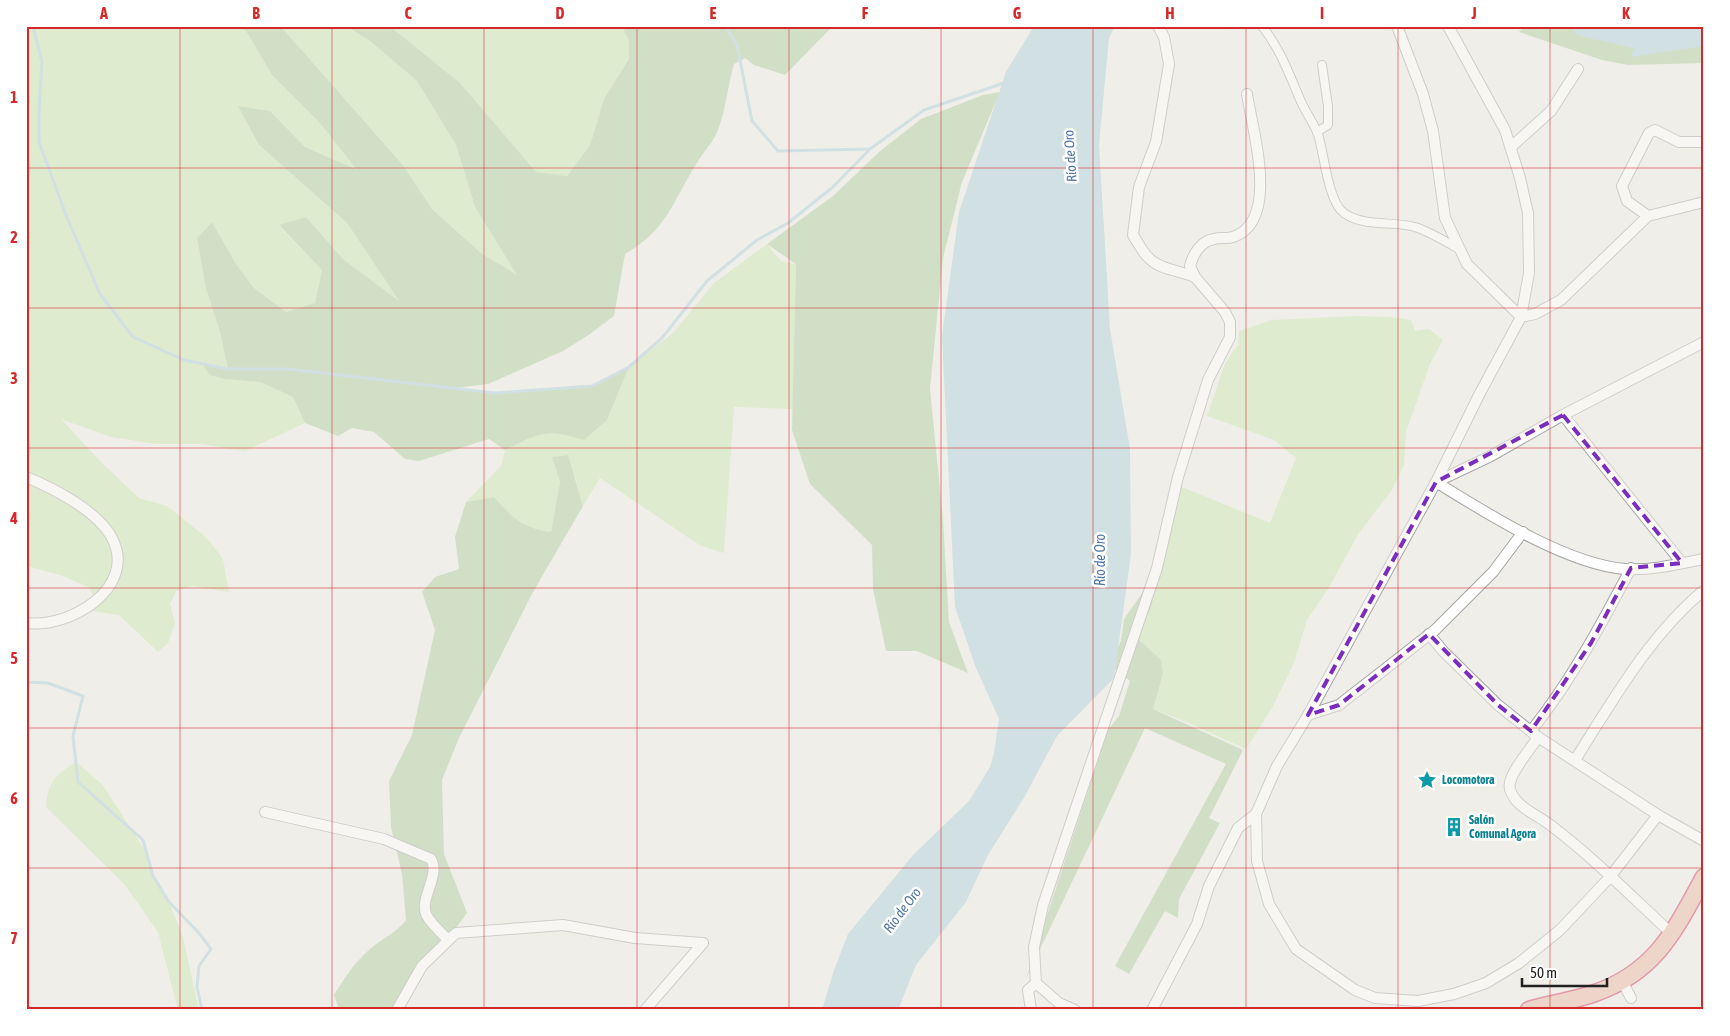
<svg xmlns="http://www.w3.org/2000/svg" width="1730" height="1036" font-family="'Asap Condensed',sans-serif">
	<style>
		.grass { fill: #c9e6b2 }
		.forest { fill: #abcda0 }
		.water { fill: #accedb }
		.lines { fill: none; stroke-linecap: round; stroke-linejoin: round }
		.stream { stroke: #accedb; stroke-width: 3 }
		.river { stroke: #accedb; stroke-width: 20 }
		.pedestrian-casing { stroke: #a5a5a5; stroke-width: 10 }
		.minor-casing { stroke: #a5a5a5; stroke-width: 12 }
		.trunk-casing { stroke: #d03462; stroke-width: 19 }
		.pedestrian { stroke: #fff; stroke-width: 8 }
		.minor { stroke: #fff; stroke-width: 10 }
		.trunk { stroke: #ecb7a4; stroke-width: 16 }
		.marked { fill: none; stroke: #7b2cbf; stroke-width: 4; stroke-dasharray: 10 6; stroke-linejoin: round }
		.grid { fill: none; stroke: #d62828; stroke-width: 1; stroke-opacity: 0.55 }
		.labels { text-anchor: middle; dominant-baseline: central; stroke-width: 5; stroke-linejoin: round; paint-order: stroke }
		.culture-label { font-size: 12px; font-weight: bold; fill: #0d838f; stroke: #fff; text-anchor: start }
		.water-label { font-size: 14px; font-style: italic; fill: #5075a3; stroke: #fff }
		.neatline { fill: none; stroke: #d62828; stroke-width: 2 }
		.grid-label { font-size: 16px; text-anchor: middle; font-weight: bold; fill: #d62828 }
	</style>
	<rect width="100%" height="100%" fill="#f0eee8"/>
	<g class="grass">
		<path d="M26,26H243L272,75L319,122L358,171L305,147L270,111L239,106L259,145L347,223L400,303L344,260L306,217L279,226L322,270L315,303L286,312L254,288L236,264L212,222L197,238L206,289L220,332L228,369L203,364L225,379L260,382L293,397L305,423L245,451L200,444H156L111,437L61,419L101,462L139,498L167,506L207,538L223,559L229,592L192,586L176,591L170,604L175,623L168,643L158,652L119,615L91,611L95,599L89,587L60,575L26,566Z"/>
		<path d="M275,26H346L370,41L417,81L456,145L475,207L518,276L481,253L432,209L402,164L284,30Z"/>
		<path d="M389,26H622L629,41V57L604,99L590,145L567,176L536,173L460,83Z"/>
		<path d="M767,244L781,261L796,264L793,409L734,407L724,553L701,546L600,478L583,506L575,477L552,457L560,482L551,532C521,527 514,519 494,497L466,502L501,466L505,450C539,433 547,428 584,439L607,420L629,367L674,332L714,283Z"/>
		<path d="M1355,316L1390,317L1411,320L1415,331L1429,329L1443,340L1430,364L1406,432L1404,465L1392,490L1359,533L1328,589L1307,620L1294,663L1272,708L1246,749L1189,723L1153,709L1136,637L1177,485L1270,523L1296,458L1274,440L1207,416L1225,363L1238,345L1239,331L1272,320Z"/>
		<path d="M76,762L102,784L146,852L153,876L169,902L183,937L199,1010H178L158,932L125,885L46,807C48,782 55,775 76,762Z"/>
	</g>
	<g class="forest">
		<path d="M243,26H275L284,30L402,164L432,209L481,253L517,275L475,207L456,145L417,81L370,41L346,26H389L392,28L460,83L536,172L567,176L590,145L604,99L629,58V41L622,26H833L785,75L754,65L745,58L734,64C728,85 726,107 719,127C715,141 704,151 697,163C672,202 668,229 625,254L614,316L590,334L563,351L488,384L457,388L495,393L592,386L629,367L607,420L584,440C547,428 539,433 505,450L489,439L419,461L405,459L374,432L352,428L338,436L305,423L293,397L260,382L225,379L210,375L202,364L228,369L220,332L206,289L197,238L212,222L236,264L254,288L286,312L315,303L322,270L279,225L306,217L344,260L399,301L347,223L259,145L238,106L270,111L305,147L357,170L319,122L272,75Z"/>
		<path d="M1524,26H1704V63L1628,65L1602,60L1519,32Z"/>
		<path d="M1000,92L962,182L943,258L930,389L943,520L949,622L968,673L917,651H886L873,589L872,545L810,484L792,430L796,264L767,244L833,196L879,152L921,119L983,95Z"/>
		<path d="M568,455L583,506L533,592L459,738L442,780L444,854L467,913L395,1010H339L334,995C345,977 355,962 370,949C383,938 396,933 406,920L402,874L391,827L389,781L412,735L435,630L422,592L435,577L459,569L455,537L466,502L494,497C514,519 521,527 551,532L560,482L552,457Z"/>
		<path d="M1157,572L1151,608L1136,637L1161,660L1163,673L1153,709L1243,750L1209,818L1220,823L1179,899L1178,918L1165,911L1129,974L1115,966L1226,764L1145,728L1026,979L1108,730L1119,716L1130,681L1110,665L1121,641L1124,619Z"/>
	</g>
	<g class="water">
		<path d="M1034,26H1115L1109,38L1099,145L1110,329L1130,449L1131,554L1114,678L1057,736L1025,796L988,855L966,902L916,965L898,1010H822L834,970L848,934L913,855L969,801L990,767L994,753L999,719L976,668L955,607L942,336L959,212L1006,72Z"/>
		<path d="M1577,26H1609L1638,39L1643,26H1704V46L1631,57L1638,39Z"/>
	</g>
	<g class="lines">
		<g class="stream">
			<path d="M33,26L42,62L39,111V142L66,215L100,294L133,337L184,360L228,369H288L495,393L592,386L629,367L662,338L707,281L757,240L788,223L833,187L870,149L924,110L1007,82"/>
			<path d="M725,26L737,45L752,121L778,151L870,149"/>
			<path d="M26,682L48,683L83,696L73,736L78,782L143,840L153,876L169,902L199,933L211,949L199,966L197,987L202,1010"/>
		</g>
		<path class="river" d="M1582,26L1638,39L1704,35"/>
		<g class="pedestrian-casing">
			<g id="pedestrian">
				<path d="M1262,26C1280,49 1288,71 1299,97C1304,110 1313,122 1318,134C1324,153 1328,202 1344,213C1363,227 1393,221 1415,227C1430,232 1445,241 1459,249"/>
				<path d="M1317,132L1328,125V106L1322,65"/>
			</g>
		</g>
		<g class="minor-casing">
			<g id="minor">
				<path d="M1158,26L1164,37L1169,64L1156,142L1139,187L1133,235C1138,243 1143,254 1151,260C1162,270 1181,271 1195,277"/>
				<path d="M1397,26L1423,94L1433,131L1445,218L1467,264L1521,317"/>
				<path d="M1448,26L1505,130L1520,178L1528,213L1529,273L1521,317L1480,393L1436,482L1308,715L1277,766L1256,814L1257,861L1269,904L1296,949L1355,990L1375,998L1418,1001L1454,994L1486,983L1519,963L1560,930L1610,877L1658,815"/>
				<path d="M1511,147L1551,111L1578,69"/>
				<path d="M1648,216L1627,201L1622,186L1649,133L1655,130L1679,142H1704"/>
				<path d="M1521,317L1535,314L1561,300L1648,216L1704,202"/>
				<path d="M1563,415L1682,563"/>
				<path d="M26,477C53,488 98,511 112,538C138,588 69,629 26,623"/>
				<path d="M1436,482L1491,456L1563,415L1704,342"/>
				<path d="M1436,482C1486,513 1566,564 1625,569C1650,571 1679,564 1704,559"/>
				<path d="M1429,634L1443,651L1498,705L1538,737L1658,815L1704,841"/>
				<path d="M1308,715L1339,705L1435,630L1493,572L1523,532"/>
				<path d="M1531,731C1571,681 1601,625 1631,568"/>
				<path d="M1538,737C1531,749 1506,776 1510,789C1514,806 1537,815 1549,824C1593,857 1631,896 1671,933"/>
				<path d="M1575,760C1613,700 1649,636 1704,590"/>
				<path d="M265,812L384,839L431,859C441,876 418,899 427,916C432,925 442,933 448,940"/>
				<path d="M1622,981L1631,998"/>
				<path d="M1036,983L1059,1003L1075,1010"/>
				<path d="M397,1010L422,966L456,933L563,925L635,938L703,943"/>
				<path d="M645,1010L703,943"/>
				<path d="M1031,1010L1028,990L1036,983L1034,947L1043,905L1157,568L1178,477L1208,380L1230,337V322L1225,312L1195,277L1190,266C1193,254 1201,241 1214,239C1220,237 1227,239 1233,237C1281,221 1252,129 1247,94"/>
				<path d="M1152,1010L1197,924L1209,886L1238,828L1256,814"/>
			</g>
		</g>
		<g class="trunk-casing">
			<path id="trunk" d="M1529,1010C1550,1003 1574,1001 1595,993C1656,972 1675,930 1704,877"/>
		</g>
		<use href="#pedestrian" class="pedestrian"/>
		<use href="#minor" class="minor"/>
		<use href="#trunk" class="trunk"/>
	</g>
	<path d="M0 0H1730V1036H0ZM1563,415L1682,563L1631,568L1591,643L1531,731L1498,705L1429,634L1339,705L1308,715L1436,482Z" fill="#f0eee8" fill-opacity=".55" fill-rule="evenodd"/>
	<path class="marked" d="M1563,415L1682,563L1631,568L1591,643L1531,731L1498,705L1429,634L1339,705L1308,715L1436,482Z"/>
	<path class="grid" d="M180,26V1010M332,26V1010M484,26V1010M637,26V1010M789,26V1010M941,26V1010M1093,26V1010M1246,26V1010M1398,26V1010M1550,26V1010M26,168H1704M26,308H1704M26,448H1704M26,588H1704M26,728H1704M26,868H1704"/>
	<defs>
		<g id="sight-bare" transform="scale(1.5)"><path d="M0-6L1.8-2.2L6-1.7L2.9 1.2L3.7 5.4L0 3.3L-3.7 5.4L-2.9 1.2L-6-1.7L-1.8-2.2Z" fill="#0f9aa8" stroke="#fff" stroke-width="2.5" paint-order="stroke"/></g>
		<g id="building-bare" transform="scale(1.5)"><path d="M-4-6H4V6H1V3H-1V6H-4ZM-2.5-4.3h1.7v1.8h-1.7ZM.8-4.3h1.7v1.8H.8ZM-2.5-1h1.7V.8h-1.7ZM.8-1h1.7V.8H.8Z" fill="#0f9aa8" stroke="#fff" stroke-width="2.5" paint-order="stroke"/></g>
	</defs>
	<g fill-rule="evenodd">
		<use href="#sight-bare" x="1427" y="780"/>
		<use href="#building-bare" x="1454" y="827"/>
	</g>
	<g class="labels">
		<g class="culture-label">
			<text x="1442" y="780">Locomotora</text>
			<text x="1469" y="820">Salón<tspan x="1469" dy="14">Comunal Agora</tspan></text>
		</g>
		<g class="water-label">
			<text transform="translate(1070 156) rotate(-94)">Río de Oro</text>
			<text transform="translate(1100 560) rotate(-90)">Río de Oro</text>
			<text transform="translate(902 910) rotate(-53)">Río de Oro</text>
		</g>
	</g>
	<rect width="1730" height="1036" fill="none" stroke="#ffffff" stroke-width="55"/>
	<path d="M1522 978v8h85v-8" fill="none" stroke="#212121" stroke-width="2.5"/>
	<text x="1530" y="978" font-size="15" fill="#212121" stroke="#ffffff" stroke-width="4" paint-order="stroke">50 m</text>
	<rect x="28" y="28" width="1674" height="980" class="neatline"/>
	<g class="grid-label">
		<text x="104" y="19">A</text>
		<text x="256" y="19">B</text>
		<text x="408" y="19">C</text>
		<text x="560" y="19">D</text>
		<text x="713" y="19">E</text>
		<text x="865" y="19">F</text>
		<text x="1017" y="19">G</text>
		<text x="1170" y="19">H</text>
		<text x="1322" y="19">I</text>
		<text x="1474" y="19">J</text>
		<text x="1626" y="19">K</text>
		<text x="14" y="103">1</text>
		<text x="14" y="243">2</text>
		<text x="14" y="384">3</text>
		<text x="14" y="524">4</text>
		<text x="14" y="664">5</text>
		<text x="14" y="804">6</text>
		<text x="14" y="944">7</text>
	</g>
</svg>
